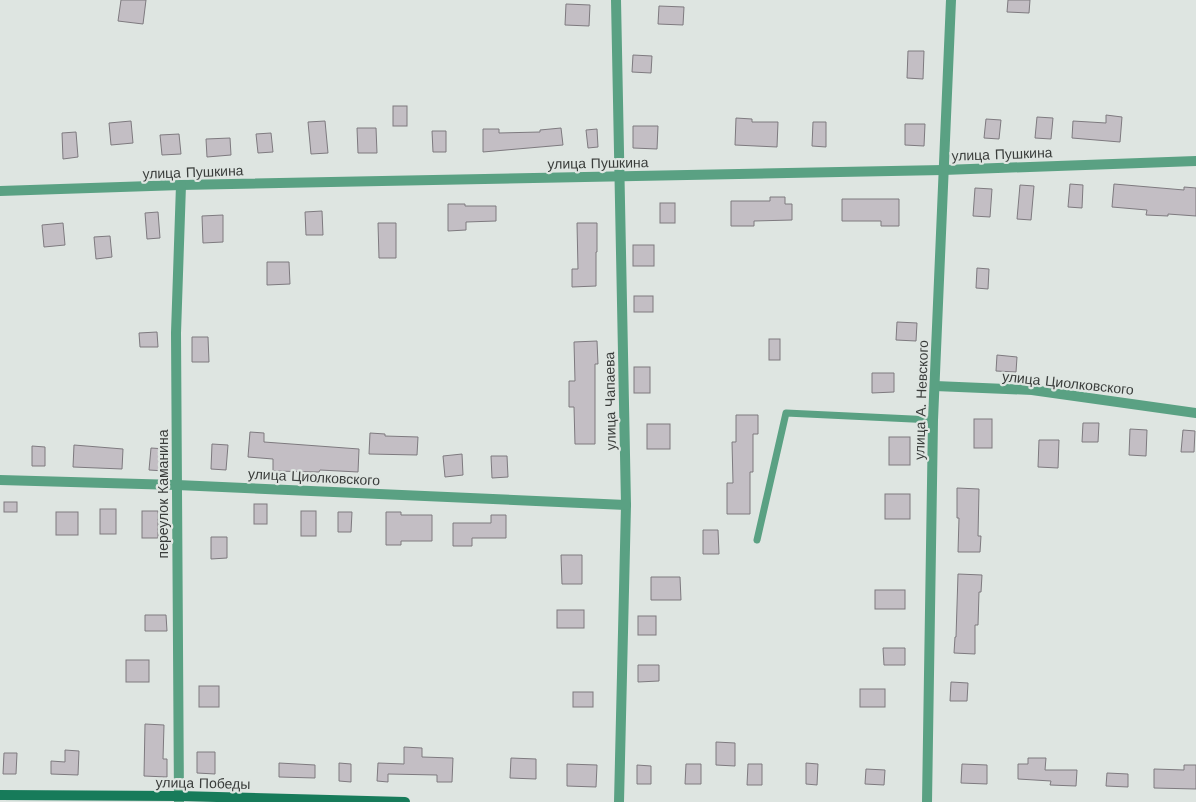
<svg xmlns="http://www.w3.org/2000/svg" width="1196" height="802" font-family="'Work Sans',sans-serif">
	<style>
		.building { fill: #c3bec4; stroke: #7e7a7f }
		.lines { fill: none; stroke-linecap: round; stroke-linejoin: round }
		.lane { stroke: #5aa183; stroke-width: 7 }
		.street { stroke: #5aa183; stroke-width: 10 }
		.secondary { stroke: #177b5a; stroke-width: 10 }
		.labels { text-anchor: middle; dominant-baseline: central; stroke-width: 4.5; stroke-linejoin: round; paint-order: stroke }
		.street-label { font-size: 14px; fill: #3a3d3b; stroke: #dee5e1 }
	</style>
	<rect width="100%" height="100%" fill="#dee5e1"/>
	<g class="building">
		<path d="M121,0H146L143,24L118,21Z"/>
		<path d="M1008,0H1030L1029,13L1007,12Z"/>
		<path d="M566,4L590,5L589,26L565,25Z"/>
		<path d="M659,6L684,7L683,25L658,24Z"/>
		<path d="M908,51H924L923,79L907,78Z"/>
		<path d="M633,55L652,56L651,73L632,72Z"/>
		<rect x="393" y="106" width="14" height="20"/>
		<path d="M1106,115L1122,117L1120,142L1072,138L1073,121L1106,123Z"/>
		<path d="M1037,117L1053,118L1051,139L1035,138Z"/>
		<path d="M736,118L752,119V122H778L777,147L735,145Z"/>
		<path d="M986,119L1001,120L999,139L984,138Z"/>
		<path d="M131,121L133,143L111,145L109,123Z"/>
		<path d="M325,121L328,153L311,154L308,122Z"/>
		<path d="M813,122H826V147L812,146Z"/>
		<path d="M905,124H925L924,146L905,145Z"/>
		<path d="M633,126H658L657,149L633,148Z"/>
		<path d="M357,128H376L377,153H358Z"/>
		<path d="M561,128L563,145L483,152V129H499V133L540,132V130Z"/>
		<path d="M597,129L598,147L588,148L586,130Z"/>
		<path d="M432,131H446V152H433Z"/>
		<path d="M76,132L78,157L63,159L62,133Z"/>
		<path d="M271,133L273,152L258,153L256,134Z"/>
		<path d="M179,134L181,154L162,155L160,135Z"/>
		<path d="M230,138L231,155L207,157L206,139Z"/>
		<path d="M1070,184L1083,185L1082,208L1068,207Z"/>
		<path d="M1114,184L1184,190V187L1196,188V216L1168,214V216L1146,215L1147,210L1112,207Z"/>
		<path d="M1020,185L1034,186L1031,220L1017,219Z"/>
		<path d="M975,188L992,189L990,217L973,216Z"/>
		<path d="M770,197H785V204H792V220L754,221V226H731V201H770Z"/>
		<path d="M842,199H899V226H881V221H842Z"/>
		<rect x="660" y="203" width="15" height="20"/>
		<path d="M448,204H465V206H496V221L466,222V230L448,231Z"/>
		<path d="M322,211L323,235H306L305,212Z"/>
		<path d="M158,212L160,238L147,239L145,213Z"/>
		<path d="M223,215V242L203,243L202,216Z"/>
		<path d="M63,223L65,245L44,247L42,225Z"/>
		<path d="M378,223H396V258H379Z"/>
		<path d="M577,223H597V252H596V286L572,287V269H578Z"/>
		<path d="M110,236L112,257L96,259L94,237Z"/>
		<rect x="633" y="245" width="21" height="21"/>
		<path d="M267,262H289L290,284L267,285Z"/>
		<path d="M977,268L989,269L988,289L976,288Z"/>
		<rect x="634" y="296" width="19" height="16"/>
		<path d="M897,322L917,323L916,341L896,340Z"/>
		<path d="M157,332L158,347H140L139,333Z"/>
		<path d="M192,337H208L209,362H192Z"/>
		<rect x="769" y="339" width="11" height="21"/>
		<path d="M597,341L598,364H595V444H575L574,407H569V381H575L574,342Z"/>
		<path d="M997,355L1017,357L1016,372L996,371Z"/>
		<rect x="634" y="367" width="16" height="26"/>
		<path d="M872,373H894V392L872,393Z"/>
		<path d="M736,415H758V434H753V472H750V514H727V483H733L732,442H736Z"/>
		<rect x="974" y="419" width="18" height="29"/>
		<path d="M1083,423H1099L1098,442H1082Z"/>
		<rect x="647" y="424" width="23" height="25"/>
		<path d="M1130,429L1147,430L1146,456L1129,455Z"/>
		<path d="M1183,430L1195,431L1194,452H1181Z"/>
		<path d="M250,432L264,433V442L359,449L358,472L320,470L319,472L273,471V459L248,457Z"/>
		<path d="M370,433L385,434V436L418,437L417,455L369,454Z"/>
		<rect x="889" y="437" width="21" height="28"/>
		<path d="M1039,440H1059L1058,468L1038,467Z"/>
		<path d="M212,444L228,445L226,470L211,469Z"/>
		<path d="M74,445L123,449L122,469L73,467Z"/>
		<path d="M32,446L45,447V466H32Z"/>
		<path d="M151,448L166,449L165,471L149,470Z"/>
		<path d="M462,454L463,475L445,477L443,456Z"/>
		<path d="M491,456H507L508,477L492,478Z"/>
		<path d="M957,488L979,489L978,536H981L980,552H958L959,518H957Z"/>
		<rect x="885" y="494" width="25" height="25"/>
		<rect x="4" y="502" width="13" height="10"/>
		<rect x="254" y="504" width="13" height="20"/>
		<rect x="100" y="509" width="16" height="25"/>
		<rect x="142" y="511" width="16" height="27"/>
		<rect x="301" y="511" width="15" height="25"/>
		<rect x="56" y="512" width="22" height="23"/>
		<path d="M338,512H352L351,532H338Z"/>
		<path d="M386,512H401V515H432V541H401V545H386Z"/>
		<path d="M491,515H506V538H472V546H453V523H491Z"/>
		<path d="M703,530H718L719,554H703Z"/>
		<path d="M211,537H227V558L211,559Z"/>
		<path d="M561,555H582V584H562Z"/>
		<path d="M958,574L982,575L981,592H979L978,625H975V654L954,653L955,637H956Z"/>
		<path d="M651,577H680L681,600H651Z"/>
		<rect x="875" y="590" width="30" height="19"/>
		<rect x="557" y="610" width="27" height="18"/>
		<path d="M145,615H166L167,631H145Z"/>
		<rect x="638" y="616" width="18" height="19"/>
		<path d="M883,648H905V665H884Z"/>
		<rect x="126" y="660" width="23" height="22"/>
		<path d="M638,665H659V681L638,682Z"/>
		<path d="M951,682L968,683L967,701H950Z"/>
		<rect x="199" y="686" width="20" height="21"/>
		<rect x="860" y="689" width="25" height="18"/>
		<rect x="573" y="692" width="20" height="15"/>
		<path d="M145,724L164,725L163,759H167V777L144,776Z"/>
		<path d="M716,742L735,743V766L716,765Z"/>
		<path d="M404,747L422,748V757L453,758L452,782H437V775L388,774V782L377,781L378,763L404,764Z"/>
		<path d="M65,750L79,751L78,775L51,774V761L65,762Z"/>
		<path d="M197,752H215V774L197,773Z"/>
		<path d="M4,753H17L16,774H3Z"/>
		<path d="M511,758L536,759V779L510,778Z"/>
		<path d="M1028,758H1046L1045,770H1077L1076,786L1050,785L1051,781L1018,779V764H1028Z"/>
		<path d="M279,763L315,765V778L279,777Z"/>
		<path d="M339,763L351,764V782L339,781Z"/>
		<path d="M806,763L818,764L817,785L806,784Z"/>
		<path d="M567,764L597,765L596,787L567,786Z"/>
		<path d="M686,764H701V784H685Z"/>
		<path d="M748,764H762V785H747Z"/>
		<path d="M962,764L987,765V784L961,783Z"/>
		<path d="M637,765L651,766V784H637Z"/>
		<path d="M1184,765H1196V789L1154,788V769L1184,770Z"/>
		<path d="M866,769L885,770L884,785L865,784Z"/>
		<path d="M1107,773L1128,774V787L1106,786Z"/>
	</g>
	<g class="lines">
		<path class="lane" d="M757,540L786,413L933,420"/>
		<g class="street">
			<path d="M616,0L626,505L619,802"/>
			<path d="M0,191L181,185L943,170L1196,161"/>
			<path d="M935,386L1032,390L1196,413"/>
			<path d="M0,480L177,485L626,505"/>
			<path d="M179,802L176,333L181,185"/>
			<path d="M927,802L933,420L951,0"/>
		</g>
		<path class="secondary" d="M0,795L179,796L405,802"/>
	</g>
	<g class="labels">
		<g class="street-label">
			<text transform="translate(1002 154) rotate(-2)">улица Пушкина</text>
			<text transform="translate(598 163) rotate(-1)">улица Пушкина</text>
			<text transform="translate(193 172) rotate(-2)">улица Пушкина</text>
			<text transform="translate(1068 383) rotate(6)">улица Циолковского</text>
			<text transform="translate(921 400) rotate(-88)">улица А. Невского</text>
			<text transform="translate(610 401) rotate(-91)">улица Чапаева</text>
			<text transform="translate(314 477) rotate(3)">улица Циолковского</text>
			<text transform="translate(163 494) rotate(-90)">переулок Каманина</text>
			<text transform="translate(203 783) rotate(1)">улица Победы</text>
		</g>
	</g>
</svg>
